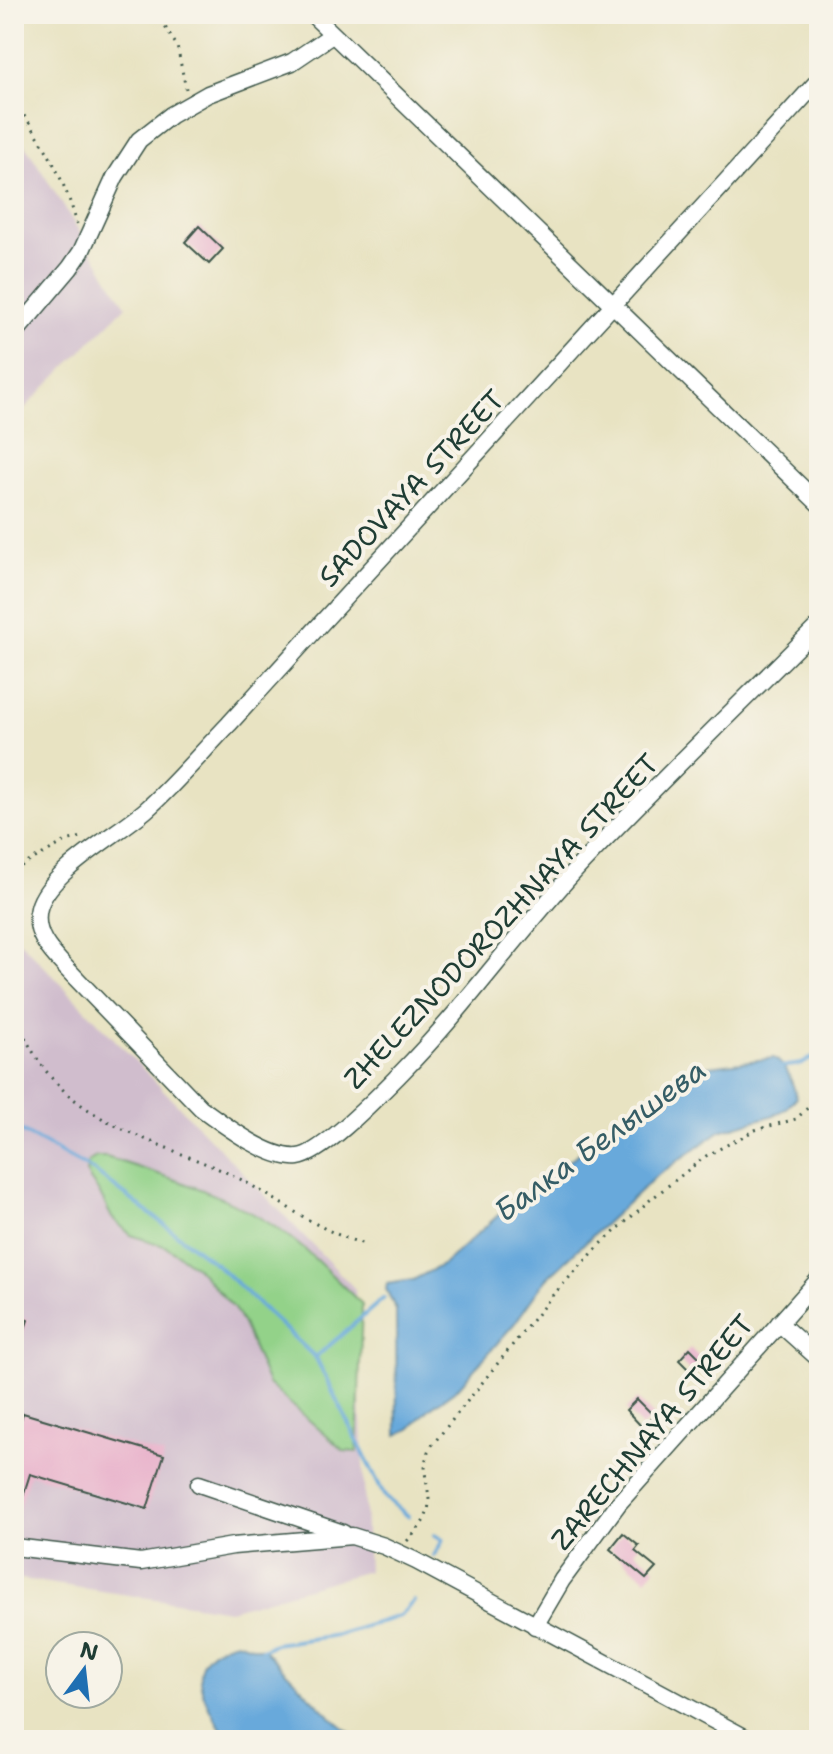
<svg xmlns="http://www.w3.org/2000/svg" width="833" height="1754" font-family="'Shantell Sans',sans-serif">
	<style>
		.industrial { fill: #d0bdcd }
		.green { fill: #93d289; stroke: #59885e; stroke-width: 2 }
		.water { fill: #67a9db; stroke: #437388; stroke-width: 2 }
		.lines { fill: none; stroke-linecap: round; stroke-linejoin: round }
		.stream { stroke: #67a9db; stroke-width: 4 }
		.building { fill: #e8b0ca }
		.minor-casing { stroke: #3d5649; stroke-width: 19 }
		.path { stroke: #3d5649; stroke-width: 3; stroke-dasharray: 2 6; stroke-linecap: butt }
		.minor { stroke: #fff; stroke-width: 16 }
		.labels { text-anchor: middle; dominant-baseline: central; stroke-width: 8; stroke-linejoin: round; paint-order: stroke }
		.street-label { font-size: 28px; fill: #1f3d34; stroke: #f7f3e8 }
		.water-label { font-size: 30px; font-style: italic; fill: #355d66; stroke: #f7f3e8 }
	</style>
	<rect width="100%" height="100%" fill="#f7f3e8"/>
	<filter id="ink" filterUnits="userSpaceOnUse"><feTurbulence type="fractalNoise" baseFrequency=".0125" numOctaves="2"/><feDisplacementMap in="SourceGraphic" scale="16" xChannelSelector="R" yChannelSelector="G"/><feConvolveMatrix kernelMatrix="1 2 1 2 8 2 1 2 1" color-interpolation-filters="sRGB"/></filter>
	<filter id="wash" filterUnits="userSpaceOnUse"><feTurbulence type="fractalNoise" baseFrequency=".006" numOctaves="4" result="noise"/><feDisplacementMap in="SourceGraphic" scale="32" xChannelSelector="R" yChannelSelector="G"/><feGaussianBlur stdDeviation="1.8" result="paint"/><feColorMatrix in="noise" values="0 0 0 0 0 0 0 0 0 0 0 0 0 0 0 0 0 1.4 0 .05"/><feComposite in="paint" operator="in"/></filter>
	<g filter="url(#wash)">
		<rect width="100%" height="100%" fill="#e8e3c2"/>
		<g class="industrial">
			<path d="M14,127L126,306L14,419Z"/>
			<path d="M14,935L355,1289L368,1571L229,1610L14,1578Z"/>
		</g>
		<path class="green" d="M96,1157H106C175,1179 248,1200 304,1249C324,1266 342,1286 362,1304L357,1452L344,1451L268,1384L243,1324L233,1307L196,1267L167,1247L131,1235L112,1218L99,1192L89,1178L86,1172L88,1162Z"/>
		<g class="water">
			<path d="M774,1058C786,1065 794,1084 796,1098L786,1109L774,1115L720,1131L654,1178L546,1279L515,1323L457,1389L429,1409L410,1429L397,1435L396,1310L386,1289L387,1284L413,1280L444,1264L514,1201L688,1073L702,1067Z"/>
			<path d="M236,1641L264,1650L331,1717L359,1740H228C206,1704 174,1657 236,1641Z"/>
		</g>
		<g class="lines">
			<g class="stream">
				<path d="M780,1067L802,1064L819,1054"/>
				<path d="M14,1127L94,1171L217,1265L316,1358L385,1497L408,1516"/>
				<path d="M316,1357L384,1298"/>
				<path d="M434,1556L443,1540L434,1535"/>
				<path d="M260,1651L274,1644L337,1635L400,1616L414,1601"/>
			</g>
		</g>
		<g id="blocks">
			<g class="building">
				<path d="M199,226L223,249L209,264L185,242Z"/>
				<path d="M14,1315L28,1320L16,1355H14Z"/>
				<path d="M690,1348L704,1362L693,1374L679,1360Z"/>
				<path d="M637,1399L654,1416L642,1427L626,1410Z"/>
				<path d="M23,1413L164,1455L147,1509L30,1474L17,1515H14V1442Z"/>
				<path d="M623,1533L639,1546L635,1551L656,1568L646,1579L610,1549Z"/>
			</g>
		</g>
	</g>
	<g filter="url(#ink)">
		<use href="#blocks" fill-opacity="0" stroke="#3d5649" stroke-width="2"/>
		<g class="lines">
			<g class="minor-casing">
				<g id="minor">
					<path d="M312,14L819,504"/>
					<path d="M819,80L229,724C202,752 176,783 147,809C120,833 48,872 39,908C32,935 53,954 70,972L201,1108C223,1124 270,1160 298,1157C323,1154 382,1092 401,1073C466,1007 520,929 583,862C660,781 741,703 819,625"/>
					<path d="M14,334L70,268L81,252L115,177L139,140L171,115L208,94L292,62L332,35"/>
					<path d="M779,1323L819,1359"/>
					<path d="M199,1484L343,1533"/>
					<path d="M14,1547L141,1562L233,1546L352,1536L384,1546L416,1561L750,1740"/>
					<path d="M535,1626L562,1580L618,1504L819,1279"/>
				</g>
			</g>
			<g class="path">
				<path d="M157,14L177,46L186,89"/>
				<path d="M14,103C42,136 66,183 77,224"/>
				<path d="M14,870L66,841L82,837"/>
				<path d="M14,1016C23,1032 30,1049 41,1064C86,1130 173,1145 240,1179C281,1201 319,1232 365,1244"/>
				<path d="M407,1541C450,1500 414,1487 429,1449L551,1297L600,1245L650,1200L706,1156L755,1130L796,1119L816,1100"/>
			</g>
			<use href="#minor" class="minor"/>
		</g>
	</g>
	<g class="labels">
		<g class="street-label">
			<text transform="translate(411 488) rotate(-47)">SADOVAYA STREET</text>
			<text transform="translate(501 921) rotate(-47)">ZHELEZNODOROZHNAYA STREET</text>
			<text transform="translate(652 1432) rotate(-50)">ZARECHNAYA STREET</text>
		</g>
		<g class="water-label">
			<text transform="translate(600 1140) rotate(-36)">Балка Белышева</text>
		</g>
	</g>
	<rect width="833" height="1754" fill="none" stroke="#f7f3e8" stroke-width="48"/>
	<g transform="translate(84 1670) rotate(15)"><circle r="38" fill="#f7f3e8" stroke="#a1aaa0" stroke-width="2"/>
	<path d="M0-6L14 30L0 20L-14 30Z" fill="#1f6fb2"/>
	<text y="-12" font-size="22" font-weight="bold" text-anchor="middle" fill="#1f3d34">N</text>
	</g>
</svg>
